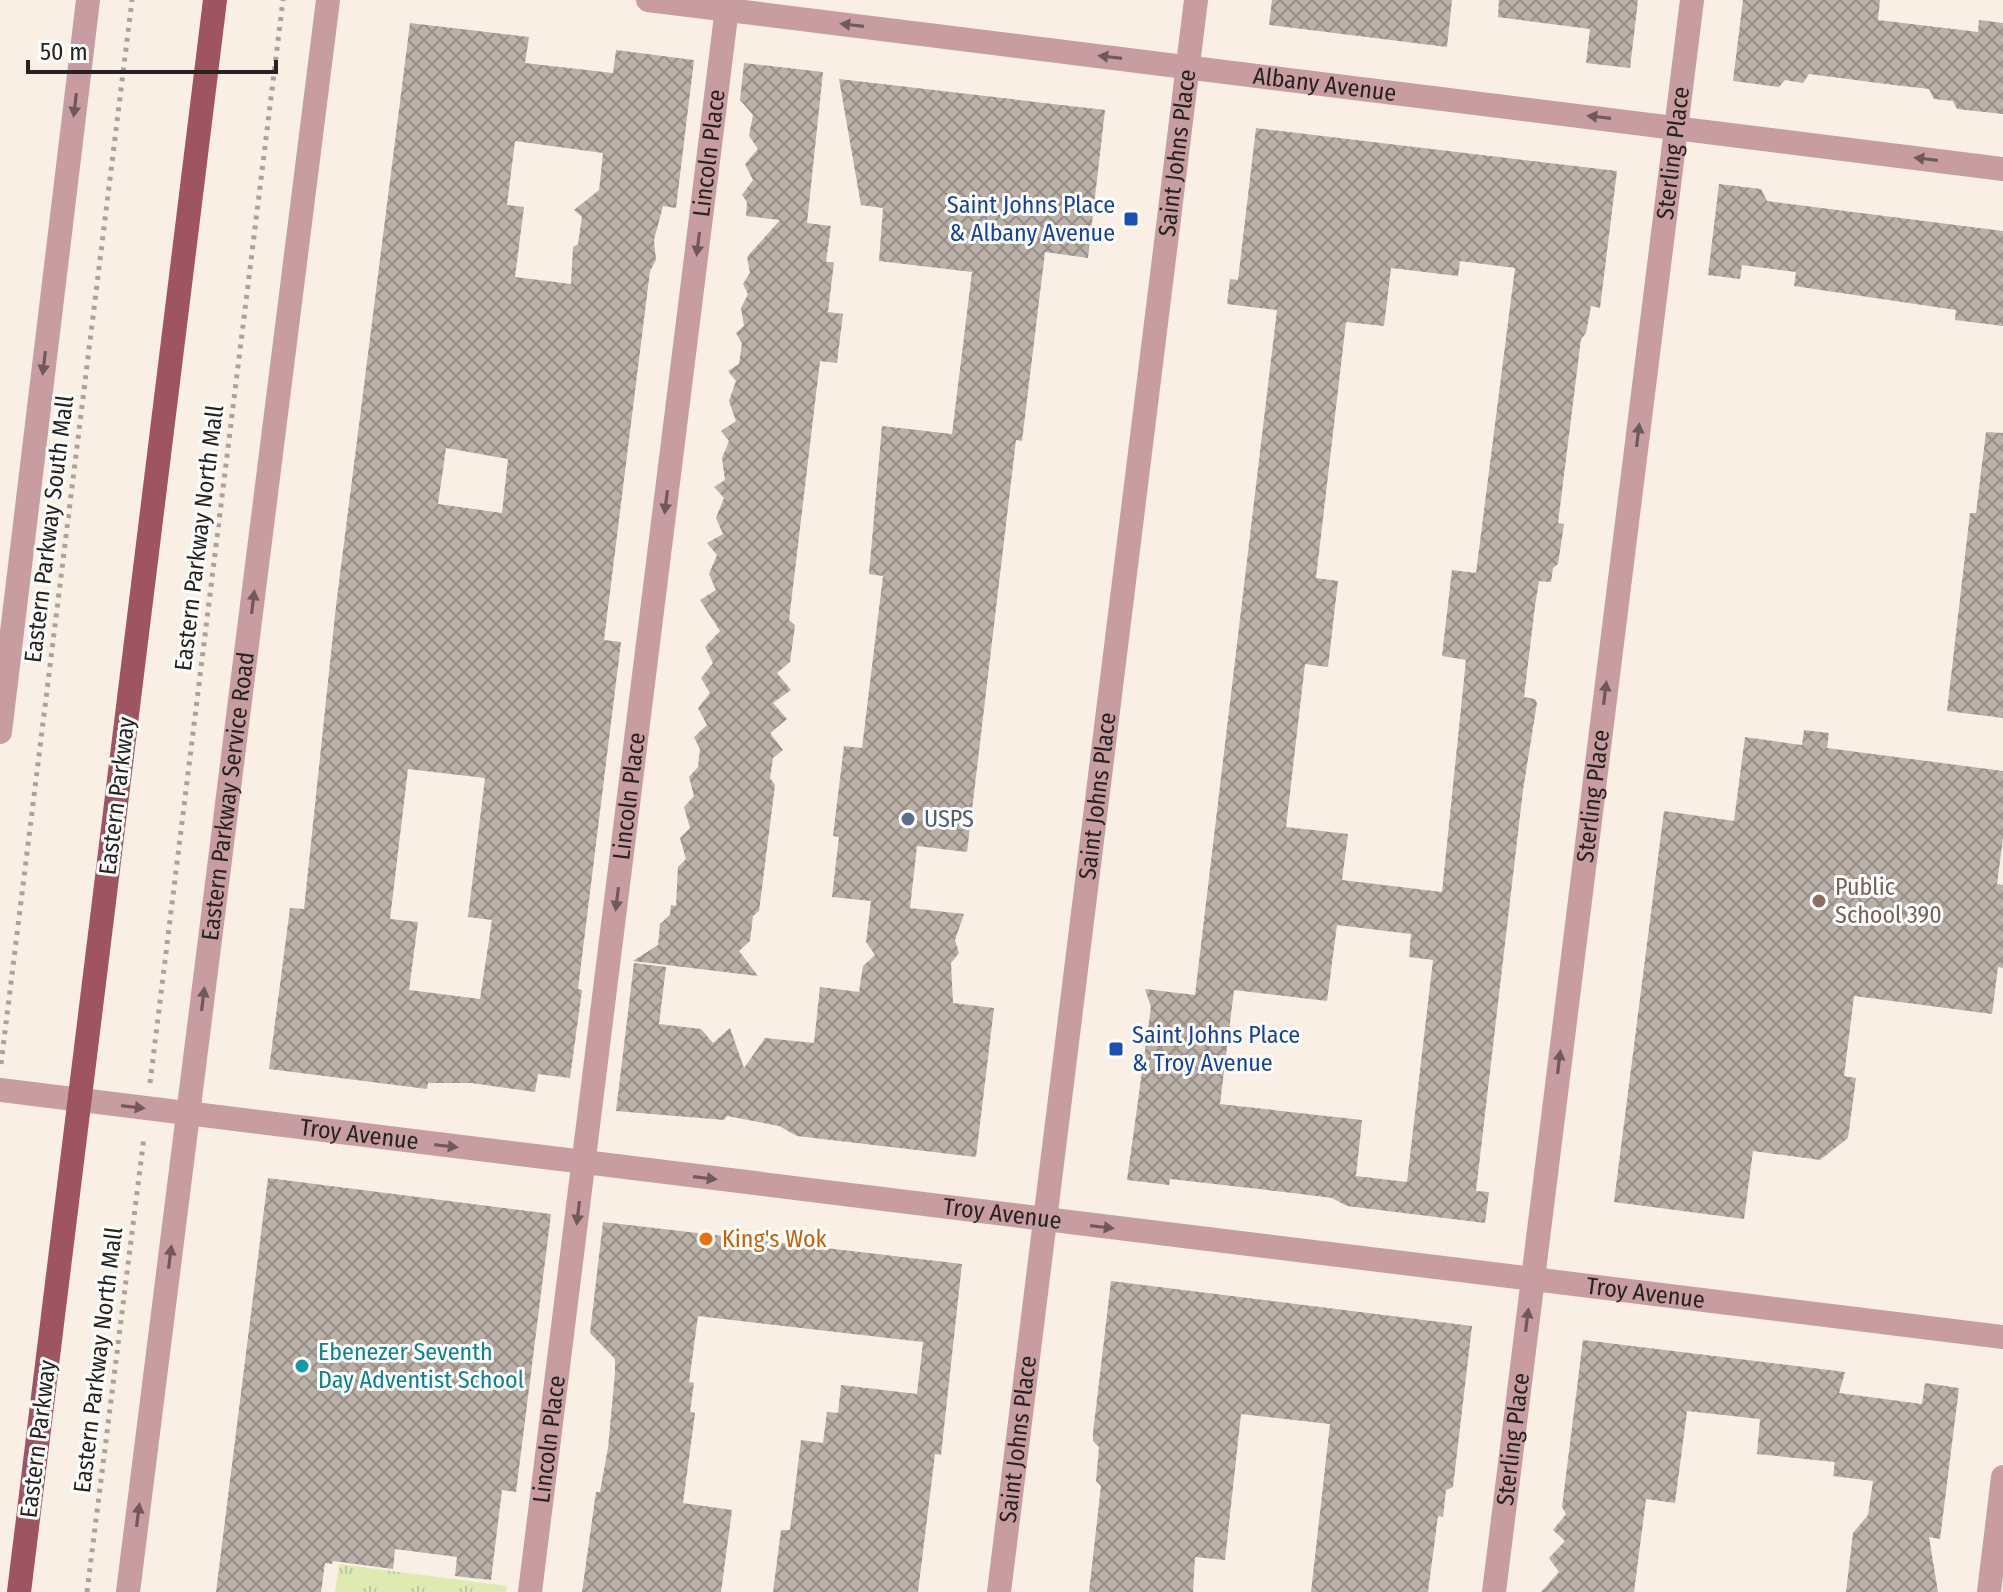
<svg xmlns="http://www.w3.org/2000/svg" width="2003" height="1592" font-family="'Fira Sans Condensed',sans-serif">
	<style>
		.grass { fill: url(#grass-tufts) }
		.building { fill: url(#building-cross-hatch); fill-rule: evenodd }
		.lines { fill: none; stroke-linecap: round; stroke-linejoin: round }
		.path { stroke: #aba39b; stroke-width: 5; stroke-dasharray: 4 6; stroke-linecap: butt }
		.street { stroke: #c89da2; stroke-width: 24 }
		.primary { stroke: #9f5561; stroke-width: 24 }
		.oneway { fill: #6f595a }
		.transit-dot { fill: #1a4fb4; stroke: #fefefe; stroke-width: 3 }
		.service-dot { fill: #5c6f8a; stroke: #fefefe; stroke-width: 3 }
		.education-dot { fill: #8d6e63; stroke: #fefefe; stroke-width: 3 }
		.food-dot { fill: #e8710a; stroke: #fefefe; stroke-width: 3 }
		.culture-dot { fill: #0f9aa8; stroke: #fefefe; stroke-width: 3 }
		.labels { text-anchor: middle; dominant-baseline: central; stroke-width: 6; stroke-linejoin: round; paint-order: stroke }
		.street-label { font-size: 24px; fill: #26221f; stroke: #fefefe }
		.transit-label { font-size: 24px; fill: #164399; stroke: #fefefe; text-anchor: end }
		.service-label { font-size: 24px; fill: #4e5e75; stroke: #fefefe; text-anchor: start }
		.education-label { font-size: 24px; fill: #785e54; stroke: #fefefe; text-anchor: start }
		.food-label { font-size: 24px; fill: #c56008; stroke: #fefefe; text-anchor: start }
		.culture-label { font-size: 24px; fill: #0d838f; stroke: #fefefe; text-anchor: start }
	</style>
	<defs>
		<pattern id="grass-tufts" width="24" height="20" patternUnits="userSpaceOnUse" patternTransform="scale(2)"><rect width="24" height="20" fill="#dfeab3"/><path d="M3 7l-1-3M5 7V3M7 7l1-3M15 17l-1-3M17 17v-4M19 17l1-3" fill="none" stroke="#bfc89a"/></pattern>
		<pattern id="building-cross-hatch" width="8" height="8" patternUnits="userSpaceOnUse" patternTransform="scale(2)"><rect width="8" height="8" fill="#bab0a7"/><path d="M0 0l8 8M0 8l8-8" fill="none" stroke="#978f87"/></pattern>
	</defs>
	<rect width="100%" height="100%" fill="#faefe5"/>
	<path class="grass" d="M339,1564L507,1586L506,1592H335Z"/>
	<g class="building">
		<path d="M1272,0H1452L1447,47L1269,25Z"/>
		<path d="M1499,0H1638L1630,68L1586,63L1590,29L1498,17Z"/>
		<path d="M1743,0H1880L1878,20L1978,32L1979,20L2003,23V114L1957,109L1953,101L1934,99L1929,89L1894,85L1809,74L1803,83L1785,80L1779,87L1733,81Z"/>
		<path d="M410,23L529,37L525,63L613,73L616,50L694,60L676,208L663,206L654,240L656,260L650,271L604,640L621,642L578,989L582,990L570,1078L538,1074L535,1092L471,1083H428L427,1089L269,1069L290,908L304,909L336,606ZM515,141L603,153L599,190L574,210L582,217L578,244L573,247L571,284L515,277L524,207L507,205ZM446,448L508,459L502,513L438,504ZM408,769L485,778L468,917L492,920L480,999L409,990L418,922L390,919Z"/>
		<path d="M744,63L823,72L807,223L831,226L826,262H834L828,312L843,314L837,363L820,361L789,620L795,625L790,662L777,673L791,690L773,703L787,719L770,733L783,750L773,758L770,778L775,785L759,911L753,916L750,941L739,951L758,976L633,961L658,945L660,924L670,915L671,905L676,906L678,867L686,859L680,838L690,828L684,807L694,796L689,777L698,767L700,749L694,737L707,725L698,708L710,693L701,678L713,663L705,647L720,631L700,600L716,590L709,574L717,555L707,543L723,534L716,518L724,498L714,487L725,480L722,458L729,441L721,431L736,421L729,401L736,381L728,371L739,364L742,343L736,333L744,326L741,308L748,294L743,284L750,273L747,257L780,220L746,216L747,202L742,195L753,180L745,164L758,149L749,136L753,115L740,100Z"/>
		<path d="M839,79L1105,110L1088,258L1045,252L1022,441L1016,440L967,852L917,846L910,908L964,914L955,940L959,953L951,963L953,1003L994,1008L976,1157L797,1136L779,1126L727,1116L724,1120L616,1111L634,963L666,967L659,1024L701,1029L713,1043L730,1028L744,1068L765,1038L814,1043L820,987L859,992L863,966L875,955L866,942L871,901L832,897L839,837L833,836L844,746L862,748L883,576L869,574L882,426L952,434L972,272L879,261L883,208L861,205Z"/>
		<path d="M1256,128L1617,171L1600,308L1591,306L1586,333L1581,339L1558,523L1564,524L1558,564L1553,568L1551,582L1539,581L1535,606L1524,697L1535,699L1537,703L1523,790L1476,1191L1489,1192L1485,1223L1347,1206L1332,1198L1293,1193L1170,1179L1169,1185L1127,1180L1151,1007L1145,989L1195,995L1277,310L1227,304L1230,279L1238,280ZM1460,261L1515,268L1476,573L1452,570L1442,656L1466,660L1442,892L1342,880L1348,834L1286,827L1305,664L1328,667L1338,581L1316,578L1346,322L1384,326L1391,268L1458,276ZM1337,925L1411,934L1409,957L1433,960L1407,1182L1356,1176L1362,1120L1220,1104L1234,990L1327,1001Z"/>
		<path d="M1719,184L1761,189L1767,201L2003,231V326L1955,320L1956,310L1794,286L1796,272L1742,265L1740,279L1708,275Z"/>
		<path d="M1986,432L2003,433V718L1947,711L1970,513H1976Z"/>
		<path d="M1804,730L1829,733L1827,748L2003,771V838L1997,884L2003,885V968L1998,967L1992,1014L1854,996L1844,1076L1856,1078L1848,1138L1820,1160L1753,1151L1744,1219L1614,1202L1664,811L1734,821L1745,737L1802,745Z"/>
		<path d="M268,1178L551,1214L516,1492L502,1490L491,1580L455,1576L457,1557L395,1549L393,1569L333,1561L332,1564L325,1563L321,1592H216Z"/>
		<path d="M603,1222L962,1264L941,1455L935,1454L918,1592H773L781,1530H790L801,1440L823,1443L827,1412L838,1413L841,1385L917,1394L923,1342L698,1316L689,1382L694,1383L690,1412L695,1413L683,1503L732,1510L721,1592H582L596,1492H600L608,1448L615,1373V1359L590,1333Z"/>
		<path d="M1111,1281L1472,1326L1453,1487L1446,1490L1443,1517L1438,1516L1428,1592H1311L1330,1424L1241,1414L1225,1560L1195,1557L1193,1592H1089L1101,1486L1096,1481L1099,1447L1093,1441V1433Z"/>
		<path d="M1583,1340L1845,1372L1839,1393L1922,1404L1925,1383L1959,1388L1940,1539L1929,1537L1938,1592H1846L1853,1533L1868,1515L1873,1481L1833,1476L1835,1462L1757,1454L1760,1419L1687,1411L1675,1503L1646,1499L1634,1592H1541L1559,1572L1549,1558L1565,1541L1553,1530L1566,1514L1562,1507Z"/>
	</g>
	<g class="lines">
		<g class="path">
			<path d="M1,1064L132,0"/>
			<path d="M150,1083L283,0"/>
			<path d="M87,1592L144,1137"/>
		</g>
		<g class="street">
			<path id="s1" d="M648,0L2003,169"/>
			<path d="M0,732L88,0"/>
			<path id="s2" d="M0,1090L2003,1337"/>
			<path id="s3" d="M128,1592L328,0"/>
			<path id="s4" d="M530,1592L728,0"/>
			<path id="s5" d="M999,1592L1196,0"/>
			<path id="s6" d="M1494,1592L1692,0"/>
			<path d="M1989,1592L2003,1477"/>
		</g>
		<path class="primary" d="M19,1592L215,0"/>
	</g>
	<defs><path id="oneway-solid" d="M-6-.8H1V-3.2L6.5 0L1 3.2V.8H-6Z" transform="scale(2)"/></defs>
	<g class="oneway">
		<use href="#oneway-solid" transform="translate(852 25) rotate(-173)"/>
		<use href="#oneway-solid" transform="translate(1110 57) rotate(-173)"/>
		<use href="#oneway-solid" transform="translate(75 105) rotate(97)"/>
		<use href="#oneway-solid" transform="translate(1599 117) rotate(-173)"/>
		<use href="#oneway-solid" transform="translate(1926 159) rotate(-173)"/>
		<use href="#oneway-solid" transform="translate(698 244) rotate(97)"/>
		<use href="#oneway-solid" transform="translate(44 363) rotate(97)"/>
		<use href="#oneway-solid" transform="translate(1638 435) rotate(-83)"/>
		<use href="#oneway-solid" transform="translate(666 502) rotate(97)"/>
		<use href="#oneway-solid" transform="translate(253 602) rotate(-83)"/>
		<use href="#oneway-solid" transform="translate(1605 693) rotate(-83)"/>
		<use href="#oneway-solid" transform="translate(617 899) rotate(97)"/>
		<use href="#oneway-solid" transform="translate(203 999) rotate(-83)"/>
		<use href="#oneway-solid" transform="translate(1559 1062) rotate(-83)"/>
		<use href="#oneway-solid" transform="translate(133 1107) rotate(7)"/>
		<use href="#oneway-solid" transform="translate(446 1146) rotate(7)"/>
		<use href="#oneway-solid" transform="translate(705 1178) rotate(7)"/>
		<use href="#oneway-solid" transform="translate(578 1213) rotate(97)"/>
		<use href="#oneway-solid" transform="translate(1102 1227) rotate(7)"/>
		<use href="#oneway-solid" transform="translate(170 1257) rotate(-83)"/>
		<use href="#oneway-solid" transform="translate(1527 1320) rotate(-83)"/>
		<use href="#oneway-solid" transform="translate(138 1515) rotate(-83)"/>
	</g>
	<g class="transit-dot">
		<rect x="1123" y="211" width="16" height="16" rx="4"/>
		<rect x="1108" y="1041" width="16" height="16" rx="4"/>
	</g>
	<circle class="service-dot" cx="908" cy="819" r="8"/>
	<circle class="education-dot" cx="1819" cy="901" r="8"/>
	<circle class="food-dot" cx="706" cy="1239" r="8"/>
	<circle class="culture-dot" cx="302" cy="1366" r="8"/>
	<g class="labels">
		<g class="street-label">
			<text stroke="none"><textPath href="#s1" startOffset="682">Albany Avenue</textPath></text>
			<text stroke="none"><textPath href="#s4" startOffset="1450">Lincoln Place</textPath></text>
			<text stroke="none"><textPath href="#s5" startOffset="1450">Saint Johns Place</textPath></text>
			<text stroke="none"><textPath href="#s6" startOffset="1450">Sterling Place</textPath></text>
			<text transform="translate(49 529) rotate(-83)">Eastern Parkway South Mall</text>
			<text transform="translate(199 538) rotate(-83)">Eastern Parkway North Mall</text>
			<text transform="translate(117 796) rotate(-83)">Eastern Parkway</text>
			<text stroke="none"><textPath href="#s3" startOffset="802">Eastern Parkway Service Road</textPath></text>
			<text stroke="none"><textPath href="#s4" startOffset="802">Lincoln Place</textPath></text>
			<text stroke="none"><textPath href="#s5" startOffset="802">Saint Johns Place</textPath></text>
			<text stroke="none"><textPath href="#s6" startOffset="802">Sterling Place</textPath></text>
			<text stroke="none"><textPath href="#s2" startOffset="362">Troy Avenue</textPath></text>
			<text stroke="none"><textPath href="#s2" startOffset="1010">Troy Avenue</textPath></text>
			<text stroke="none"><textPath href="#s2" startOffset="1658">Troy Avenue</textPath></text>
			<text transform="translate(98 1360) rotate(-83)">Eastern Parkway North Mall</text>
			<text transform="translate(38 1439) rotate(-83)">Eastern Parkway</text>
			<text stroke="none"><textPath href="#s4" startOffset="154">Lincoln Place</textPath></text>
			<text stroke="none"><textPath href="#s5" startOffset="154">Saint Johns Place</textPath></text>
			<text stroke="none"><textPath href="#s6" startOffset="154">Sterling Place</textPath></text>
		</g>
		<g class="transit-label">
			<text x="1115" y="205">Saint Johns Place<tspan x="1115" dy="28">&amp; Albany Avenue</tspan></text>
			<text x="1132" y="1035" text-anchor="start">Saint Johns Place<tspan x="1132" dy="28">&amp; Troy Avenue</tspan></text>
		</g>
		<g class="service-label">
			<text x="924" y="819">USPS</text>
		</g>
		<g class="education-label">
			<text x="1835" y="887">Public<tspan x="1835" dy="28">School 390</tspan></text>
		</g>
		<g class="food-label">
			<text x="722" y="1239">King's Wok</text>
		</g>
		<g class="culture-label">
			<text x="318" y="1352">Ebenezer Seventh<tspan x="318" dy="28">Day Adventist School</tspan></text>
		</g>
	</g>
	<path d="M28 60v12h248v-12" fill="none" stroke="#26221f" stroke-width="4"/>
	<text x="40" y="60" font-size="24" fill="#26221f" stroke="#fefefe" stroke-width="6" paint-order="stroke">50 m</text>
</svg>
